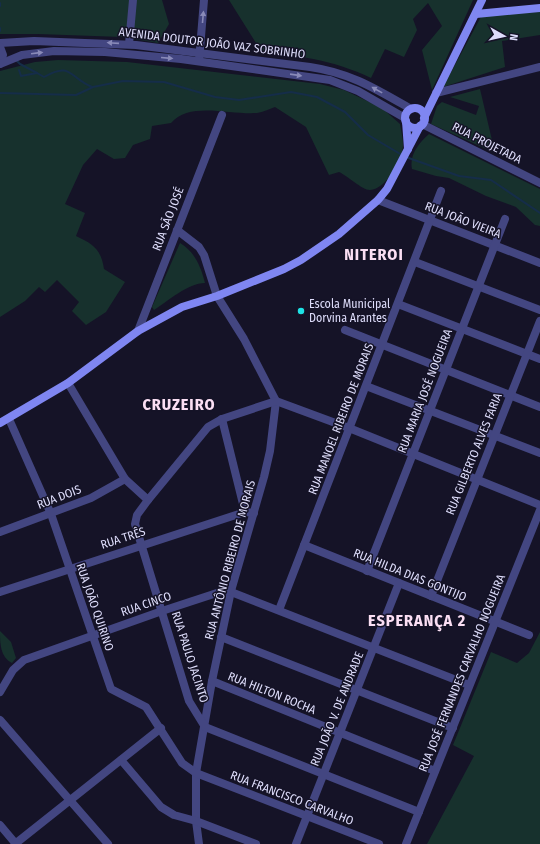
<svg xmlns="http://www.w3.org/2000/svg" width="540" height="844" font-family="'Fira Sans Condensed',sans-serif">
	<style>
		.green { fill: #17312d }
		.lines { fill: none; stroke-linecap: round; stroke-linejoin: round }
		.stream { stroke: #152d49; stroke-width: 2 }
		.minor { stroke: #434681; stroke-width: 8 }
		.tertiary { stroke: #434681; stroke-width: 8 }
		.secondary { stroke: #7f86f1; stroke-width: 8 }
		.oneway { fill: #898ab8 }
		.poi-dot { fill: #1ee3e6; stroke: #151327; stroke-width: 1.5 }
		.labels { text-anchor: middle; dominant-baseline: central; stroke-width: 3; stroke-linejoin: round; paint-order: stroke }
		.street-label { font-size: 12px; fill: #deddfb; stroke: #151327 }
		.poi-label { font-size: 12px; fill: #deddfb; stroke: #151327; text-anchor: start }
		.district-label { font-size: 16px; font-weight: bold; letter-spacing: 1px; fill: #fbdff4; stroke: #151327 }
	</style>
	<rect width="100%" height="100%" fill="#151327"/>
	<g class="green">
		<path d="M0,0H162L169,24L158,43L122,37L38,34H0Z"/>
		<path d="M229,0H473L432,90L422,50L442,26L428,3L413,19L417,30L404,57L385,49L371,78C331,59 299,56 256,51V43Z"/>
		<path d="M540,12V35L502,41L505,67L443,87L482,15Z"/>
		<path d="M58,60L127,62L320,84L344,90L382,108L400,124C401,131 403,138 403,145C403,160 386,189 370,190C362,190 348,176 339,172L329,175L306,127L275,107C269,109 263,112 257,113C230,115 189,101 171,123L152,126L150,139L133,145L125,158L114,159L97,149L83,165L65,204L85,213L76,236C93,244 101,249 104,269L125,282L106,312L86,325L72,311L79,302L57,280L45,292L39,287L25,301L0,317V71L35,62Z"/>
		<path d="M480,89L495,153L431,124L437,106L442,102L476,115L479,106L450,97Z"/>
		<path d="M429,134L540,189V226L535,225L516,207L486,196L449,178L436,176L412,169C409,155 419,143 429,134Z"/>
		<path d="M180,243C195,252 201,267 205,283C188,283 168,301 154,310L152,307Z"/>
		<path d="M0,631L11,642L16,658L12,663C0,657 0,643 0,631Z"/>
		<path d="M540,632V844H427L474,756L453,745L491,652L517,663L529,653Z"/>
	</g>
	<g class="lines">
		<g class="stream">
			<path d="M0,3V6"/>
			<path d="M0,28V31"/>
			<path d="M16,60L20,64L37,73"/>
			<path d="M19,70L21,76L37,73L44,77C72,61 69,78 92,87"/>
			<path d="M0,93L76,95L93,87L123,81L164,82L215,97L239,100L291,92L317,97L345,112L368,135L402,155"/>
			<path d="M406,157L459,176L491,180L540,213"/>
		</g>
		<g class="minor">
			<path d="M129,44L133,0"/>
			<path d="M199,61L204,0"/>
			<path d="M436,93L540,67"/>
			<path d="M422,124L540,183"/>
			<path d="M378,200L540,263"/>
			<path d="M177,230L199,247L204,255L217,296L244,339L276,401L270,451L264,477L231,591L212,681L196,773V821L199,844"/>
			<path d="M415,262L540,310"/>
			<path d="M398,304L540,359"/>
			<path d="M345,330L540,407"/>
			<path d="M138,331L222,115"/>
			<path d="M68,383L125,479L148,500"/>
			<path d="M366,386L540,453"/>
			<path d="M9,419L51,514L111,689L146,707L182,763L196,773L379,844"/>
			<path d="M222,419L245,512"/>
			<path d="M0,532L91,498L125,479"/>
			<path d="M304,545L529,635"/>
			<path d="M367,571L505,219"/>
			<path d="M0,592L245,512L254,513"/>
			<path d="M431,596L540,321"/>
			<path d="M279,610L441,191"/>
			<path d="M221,637L453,728"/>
			<path d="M212,681L435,771"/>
			<path d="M0,692L13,670L24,660L162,611L226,590L469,685"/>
			<path d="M0,720L108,844"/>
			<path d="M121,760L161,807L174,815L196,821L256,844"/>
			<path d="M419,812L205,727L189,701L135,524L137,515L148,500L208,427L222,419L276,401L349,428L540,505"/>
			<path d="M0,825L16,844"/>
			<path d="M15,844L161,728"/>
			<path d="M296,844L399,583"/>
			<path d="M406,844L540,510"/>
		</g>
		<g class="tertiary">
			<path d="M0,43L34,41L136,45L310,67C351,73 376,89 411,109"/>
			<path d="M0,47L3,55L0,64"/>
			<path d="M0,64L22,55L54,51L105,52L181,59L330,80L358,91L405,118"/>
		</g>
		<g class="secondary">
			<path d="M476,14L540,8"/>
			<circle cx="415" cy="118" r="10"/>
			<path d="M424,118L482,0"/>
			<path d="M406,121L408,149"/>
			<path d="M0,423L68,383L138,331L182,307L217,296L284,269L301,260L339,234L378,200L387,189L420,126"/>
		</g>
	</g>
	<defs><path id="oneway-solid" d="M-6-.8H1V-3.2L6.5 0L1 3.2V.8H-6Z"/></defs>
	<g class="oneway">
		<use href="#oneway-solid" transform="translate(203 17) rotate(-85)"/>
		<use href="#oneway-solid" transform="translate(113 43) rotate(-176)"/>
		<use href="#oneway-solid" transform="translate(37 53) rotate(-7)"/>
		<use href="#oneway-solid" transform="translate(167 58) rotate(5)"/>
		<use href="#oneway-solid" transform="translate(296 75) rotate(8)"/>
		<use href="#oneway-solid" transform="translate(377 90) rotate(-151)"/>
	</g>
	<circle class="poi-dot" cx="301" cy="311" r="4"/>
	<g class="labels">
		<g class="street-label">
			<text transform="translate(212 43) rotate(7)">AVENIDA DOUTOR JOÃO VAZ SOBRINHO</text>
			<text transform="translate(487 143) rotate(27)">RUA PROJETADA</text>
			<text transform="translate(168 219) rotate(-69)">RUA SÃO JOSÉ</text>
			<text transform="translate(463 220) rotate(21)">RUA JOÃO VIEIRA</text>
			<text transform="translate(425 391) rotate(-69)">RUA MARIA JOSÉ NOGUEIRA</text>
			<text transform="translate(341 419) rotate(-69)">RUA MANOEL RIBEIRO DE MORAIS</text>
			<text transform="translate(474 454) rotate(-68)">RUA GILBERTO ALVES FARIA</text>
			<text transform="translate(59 497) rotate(-21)">RUA DOIS</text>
			<text transform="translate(123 538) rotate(-18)">RUA TRÊS</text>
			<text transform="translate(230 560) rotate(-75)">RUA ANTÔNIO RIBEIRO DE MORAIS</text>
			<text transform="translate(410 575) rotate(22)">RUA HILDA DIAS GONTIJO</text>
			<text transform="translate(146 604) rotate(-19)">RUA CINCO</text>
			<text transform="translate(95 607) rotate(71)">RUA JOÃO QUIRINO</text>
			<text transform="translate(190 657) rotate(72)">RUA PAULO JACINTO</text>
			<text transform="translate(462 673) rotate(-68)">RUA JOSÉ FERNANDES CARVALHO NOGUEIRA</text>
			<text transform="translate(272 693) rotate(22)">RUA HILTON ROCHA</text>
			<text transform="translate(337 709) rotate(-68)">RUA JOÃO V. DE ANDRADE</text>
			<text transform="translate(292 798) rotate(21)">RUA FRANCISCO CARVALHO</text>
		</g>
		<g class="poi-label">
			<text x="309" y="304">Escola Municipal<tspan x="309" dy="14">Dorvina Arantes</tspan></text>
		</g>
		<g class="district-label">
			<text x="374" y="254">NITEROI</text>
			<text x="179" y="404">CRUZEIRO</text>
			<text x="417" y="620">ESPERANÇA 2</text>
		</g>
	</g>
	<g transform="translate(504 36) rotate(98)" stroke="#151327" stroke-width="3" paint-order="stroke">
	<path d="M0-3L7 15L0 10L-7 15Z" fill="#deddfb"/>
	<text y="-6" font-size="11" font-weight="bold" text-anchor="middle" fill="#deddfb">N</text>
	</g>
</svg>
